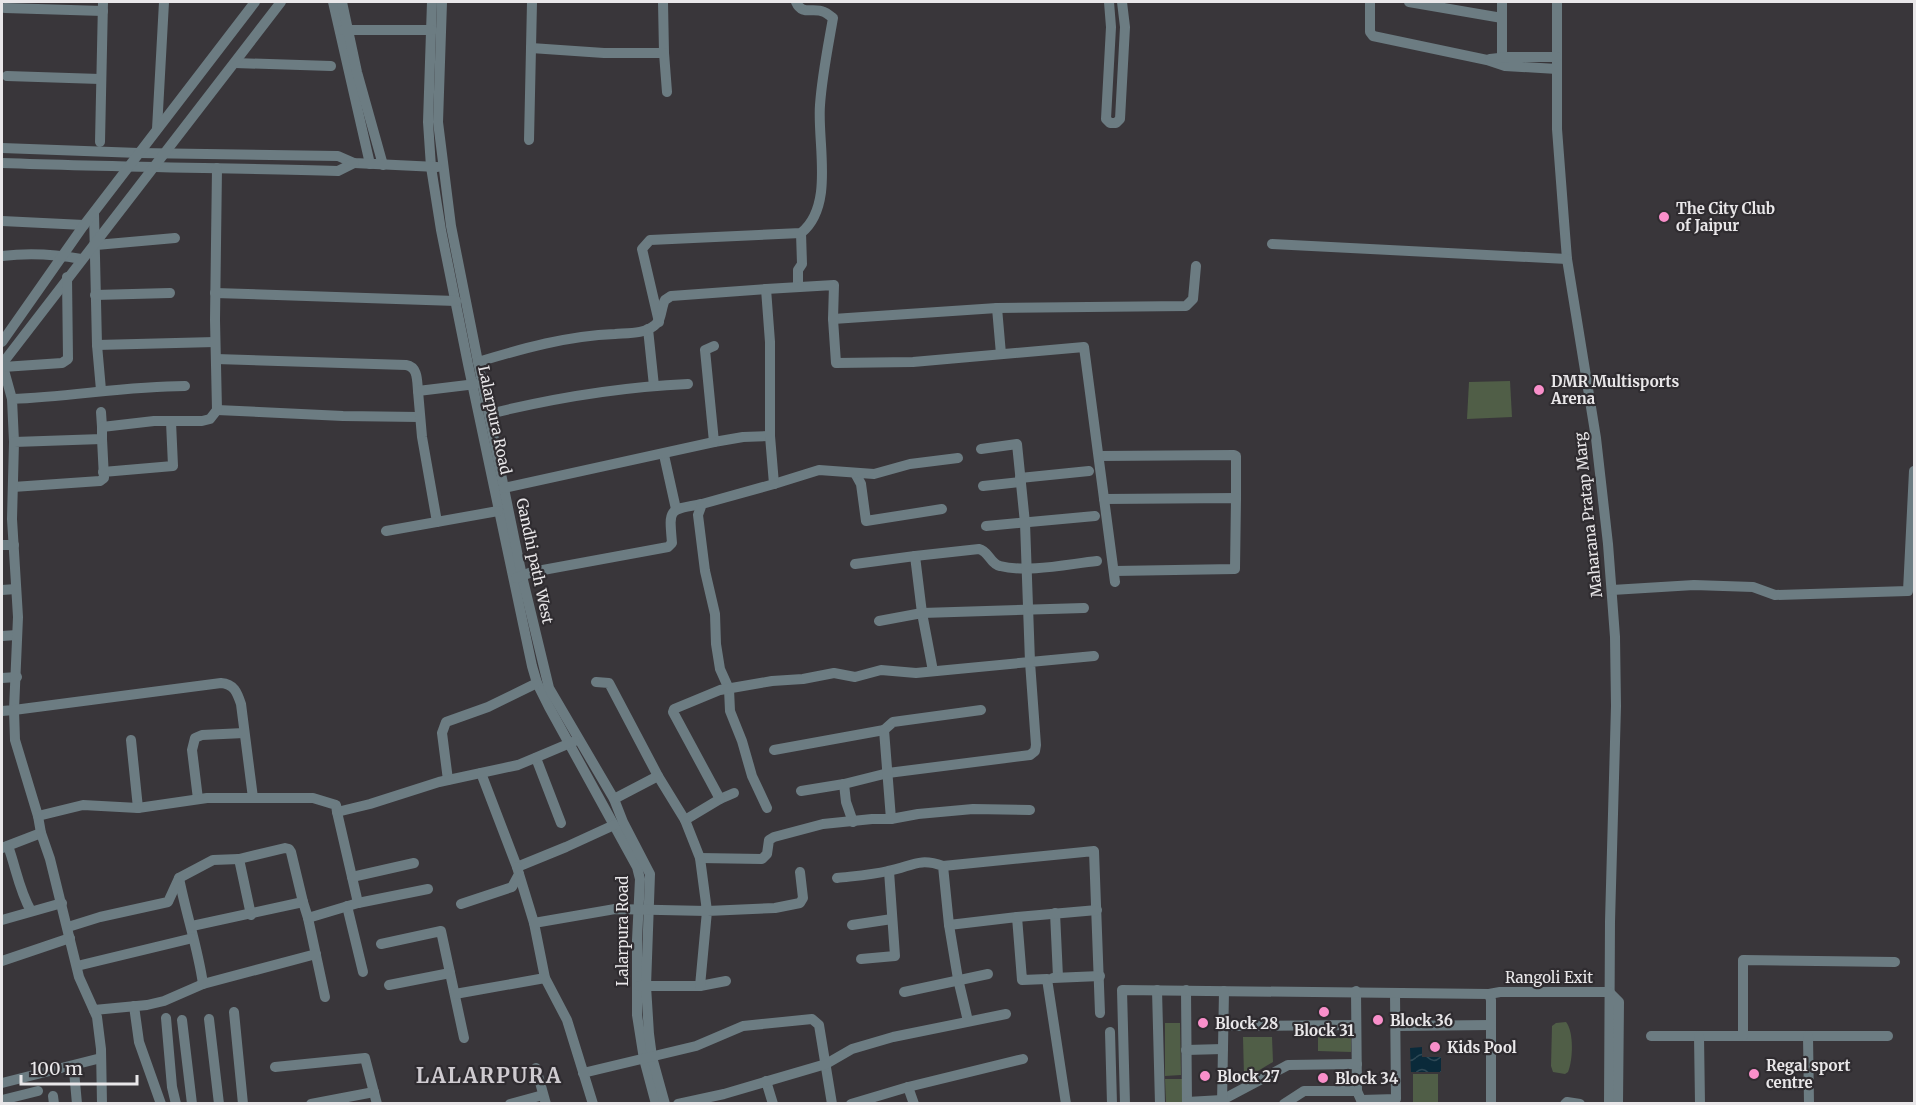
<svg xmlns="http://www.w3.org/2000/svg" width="1916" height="1105" font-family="Merriweather,serif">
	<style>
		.green { fill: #505e47 }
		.water { fill: url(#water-waves) }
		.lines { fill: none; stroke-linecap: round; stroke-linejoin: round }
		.minor { stroke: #6c7c82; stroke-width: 10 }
		.poi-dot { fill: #f98fca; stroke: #2f2c30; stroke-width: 2 }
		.labels { text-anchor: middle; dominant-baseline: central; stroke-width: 4.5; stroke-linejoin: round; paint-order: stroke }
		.poi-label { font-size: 15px; font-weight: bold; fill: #e9e7e9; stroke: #2f2c30; text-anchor: start }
		.street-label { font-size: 15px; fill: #e9e7e9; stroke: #2f2c30 }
		.district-label { font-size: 21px; font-weight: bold; letter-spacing: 1.5px; fill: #cfcbd0; stroke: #2f2c30 }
	</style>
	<defs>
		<pattern id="water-waves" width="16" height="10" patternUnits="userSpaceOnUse" patternTransform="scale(1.5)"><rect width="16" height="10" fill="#0a2a3a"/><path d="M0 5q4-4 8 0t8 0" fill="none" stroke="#2e4956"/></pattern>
	</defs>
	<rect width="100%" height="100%" fill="#39363a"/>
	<g class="green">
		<path d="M1510,381L1512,417L1467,419L1469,382Z"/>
		<path d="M1566,1022C1574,1032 1573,1060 1568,1072L1565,1074L1553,1072L1551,1066L1552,1026L1556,1023Z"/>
		<path d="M1165,1023H1180L1181,1075L1165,1076Z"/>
		<path d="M1243,1037H1272L1273,1062L1246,1078L1244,1077Z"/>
		<path d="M1318,1037L1351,1038V1052L1318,1051Z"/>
		<rect x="1413" y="1074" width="25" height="28"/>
		<path d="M1165,1079H1182V1103H1166Z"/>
	</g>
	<path class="water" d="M1422,1047V1057H1441V1072H1411L1410,1048Z"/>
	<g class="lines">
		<g class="minor">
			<path d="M333,2L370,164"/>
			<path d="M342,2L357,72L383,165"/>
			<path d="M432,2L428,122L431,167L441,230L468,364L532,666L537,683L549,707L637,867L640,879L637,940V1015L644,1059L656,1104"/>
			<path d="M442,2L438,122L451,226L478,362L522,576L549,688L614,799L623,822L650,874L646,986L649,1034L652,1057L665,1104"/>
			<path d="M663,2L664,53L667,92"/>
			<path d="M1109,2L1111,27L1106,119L1110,123H1116L1120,119L1125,27L1122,2"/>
			<path d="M1370,2V32L1373,36L1487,60L1505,66L1557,69"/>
			<path d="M1409,2L1502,18"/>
			<path d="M1557,2V129L1564,221L1567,259L1596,438L1608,544L1615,637L1616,706L1610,922L1609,1104"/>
			<path d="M5,8L103,11"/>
			<path d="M343,30H432"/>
			<path d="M531,48L604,53H664"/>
			<path d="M1502,58V2"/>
			<path d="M1490,59L1508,57H1557"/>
			<path d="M235,63L331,66"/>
			<path d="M7,76L100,79"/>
			<path d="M157,129L164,2"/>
			<path d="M529,140L532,2"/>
			<path d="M100,142L103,2"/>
			<path d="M2,148L139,153L338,156L354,163L437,167"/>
			<path d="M2,163C114,167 226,168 338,171L354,163"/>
			<path d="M94,213L97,345L101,390"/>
			<path d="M2,221L84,225"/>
			<path d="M1272,244L1567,259"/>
			<path d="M96,245L175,238"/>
			<path d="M2,256C28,253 54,254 81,259"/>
			<path d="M798,287V270L802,264L801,233"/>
			<path d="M215,293L456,301"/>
			<path d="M95,295L170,293"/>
			<path d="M997,308L1001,354"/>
			<path d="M833,319L997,308L1186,306L1193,299L1196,266"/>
			<path d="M659,322L642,249L650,240L801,233C835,206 817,143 820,105C822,76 828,47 833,18C830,16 827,13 824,12C813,7 802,16 796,2"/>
			<path d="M648,329L654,386"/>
			<path d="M2,342L84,225L255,2"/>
			<path d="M97,345L215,342"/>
			<path d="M714,346L705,350L714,442L743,437L770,436"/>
			<path d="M216,359L406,365C418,367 417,380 418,391"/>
			<path d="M478,362C524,348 567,336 615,334C628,333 645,334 655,325C662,320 661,307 665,300L671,296L766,289"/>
			<path d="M2,363L12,399"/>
			<path d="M2,364L281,2"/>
			<path d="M3,367L62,363L68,359L67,277"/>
			<path d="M217,410L343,416L419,417"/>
			<path d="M101,412L102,427"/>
			<path d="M489,414C554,398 621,387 688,384"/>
			<path d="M14,442L12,399C70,397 127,386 185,386"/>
			<path d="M664,455L676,509"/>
			<path d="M1099,456L1234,455L1236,456V498"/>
			<path d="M103,472L173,466L171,422"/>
			<path d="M855,473L861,484L866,521L942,509"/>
			<path d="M1020,478L1089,471"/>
			<path d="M774,484L819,470L874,474L910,464L958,458"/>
			<path d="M983,486L1021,482"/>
			<path d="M13,487L100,481L104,478L102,439"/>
			<path d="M504,488L714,442"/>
			<path d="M1104,499L1236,498L1235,569L1114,571"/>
			<path d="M437,522L422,437L418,391L476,384"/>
			<path d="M986,526L1095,516"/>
			<path d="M386,531L498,511"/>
			<path d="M2,545H14"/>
			<path d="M915,556L979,549C989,551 990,564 1000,566C1028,573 1068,564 1097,561"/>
			<path d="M855,564L915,556L922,613L933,671"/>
			<path d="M516,578L532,572L668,547L672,543C669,508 668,510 702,504"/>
			<path d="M2,590L16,589"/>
			<path d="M1612,590L1694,585L1753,587L1775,595L1908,591L1914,471"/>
			<path d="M879,621L922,613L1084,608"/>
			<path d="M2,636L17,635"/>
			<path d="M2,678L17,677"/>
			<path d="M596,682L609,683L658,776"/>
			<path d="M2,711L14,710L18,617L12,519L14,442L102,439V427L154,421H202L210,419L217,410L215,320L217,168"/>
			<path d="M131,740L138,808"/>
			<path d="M774,750L884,730"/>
			<path d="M536,758L561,823"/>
			<path d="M481,773L517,867L566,847L614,825"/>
			<path d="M448,780L442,733L446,722L488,707L537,683"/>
			<path d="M844,784L846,802L853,822"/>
			<path d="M801,791L844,784L888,773L1030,755L1035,751L1036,745L1030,662L1094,656"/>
			<path d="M198,799L192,750L195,738L202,735L244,733"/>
			<path d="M720,799L734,793"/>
			<path d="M767,808L752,776L742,741L730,711L729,689L720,669L716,644L715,614L705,571L698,515L702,504L774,484L770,436V342L766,289L834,285L833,319L836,363L913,362L1084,347L1115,582"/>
			<path d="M337,812L358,903"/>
			<path d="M38,816L15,740L14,710L221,683C234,684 237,692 241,704L253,798"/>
			<path d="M891,819L884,730L893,722L981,710"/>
			<path d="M685,820L720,799L673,712L674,709L720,690L772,681L803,679L834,673L855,677L881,670L916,673L1030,662L1025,523L1017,444L981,449"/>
			<path d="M8,846C16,868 19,890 31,911"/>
			<path d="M2,848L41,833"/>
			<path d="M700,858L762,859L767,854L769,840L774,837L823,824L872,819H891L918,814L973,809L1030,810"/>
			<path d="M239,859L251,915"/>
			<path d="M943,866L1094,851L1100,1013"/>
			<path d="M519,874L534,923"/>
			<path d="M352,877L414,863"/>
			<path d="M179,878C186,914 198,948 203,984"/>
			<path d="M837,878C854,876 871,875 888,871C911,867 918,857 943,866L949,925L1017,917L1022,980L1047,979L1066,1104"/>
			<path d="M461,904L512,887L519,874L517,867"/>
			<path d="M347,906L363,972"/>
			<path d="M1055,913L1058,977"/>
			<path d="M1017,917L1097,910"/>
			<path d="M308,918L325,997"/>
			<path d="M2,920L62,903"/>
			<path d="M852,925L892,919"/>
			<path d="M949,925L958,979L968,1021"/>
			<path d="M192,926L303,902L308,918L358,903L428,889"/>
			<path d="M68,927L100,917L168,902L179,878L213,860L239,859L285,848L289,849L291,852L303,902"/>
			<path d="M381,944L441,931L464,1038"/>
			<path d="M861,959L895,956L889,871"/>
			<path d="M2,961L70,938"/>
			<path d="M77,966L193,938"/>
			<path d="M1053,978L1100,976"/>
			<path d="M389,985L450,973"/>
			<path d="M639,986H700L726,981"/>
			<path d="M700,986L707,911L775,908L800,903L803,898L800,872"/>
			<path d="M1157,990L1160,1104"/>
			<path d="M1186,990L1187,1104"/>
			<path d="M1356,991L1357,1091L1361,1100L1396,1099L1395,993"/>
			<path d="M904,992L988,974"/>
			<path d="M1609,992L1619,1002L1618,1104"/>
			<path d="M455,994L545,978"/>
			<path d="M1489,994L1491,1000V1104"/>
			<path d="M134,1006L139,1042L161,1104"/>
			<path d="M94,1010L147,1005L164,1001L203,984L316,954"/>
			<path d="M234,1012L243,1104"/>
			<path d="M166,1018L172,1087L176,1104"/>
			<path d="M209,1019L219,1104"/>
			<path d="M182,1020L192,1104"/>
			<path d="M1223,1026L1356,1025"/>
			<path d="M1396,1026L1491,1025"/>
			<path d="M1110,1032L1112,1104"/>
			<path d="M1651,1036H1888"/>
			<path d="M1699,1036L1700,1104"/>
			<path d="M1743,1036V960L1895,962"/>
			<path d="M1808,1036L1809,1104"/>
			<path d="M1186,1050L1223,1049"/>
			<path d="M275,1067L365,1058L377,1104"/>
			<path d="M536,1068L546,1104"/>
			<path d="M74,1071L77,1104"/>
			<path d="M583,1073L696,1046L743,1026L812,1019L819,1025L832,1104"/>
			<path d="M766,1081L773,1104"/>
			<path d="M2,1083L101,1058"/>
			<path d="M908,1087L914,1104"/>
			<path d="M53,1096L54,1104"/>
			<path d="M2,1100L38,1091"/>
			<path d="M1187,1102L1222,1100L1288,1065L1357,1064"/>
			<path d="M102,1104L101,1049L97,1017L79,977L50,859L41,833L38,816L83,805L138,808L207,798H313L336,805L337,812L370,804L439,782L518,765L575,741"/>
			<path d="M311,1104L374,1092"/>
			<path d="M510,1104L543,1095"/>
			<path d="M593,1104L567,1020L545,978L534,923L615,909L707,911L700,858L685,820L658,776L614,799"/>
			<path d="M678,1104L724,1094L826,1064L852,1049L893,1037L1006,1014"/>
			<path d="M851,1104L908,1087L1023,1059"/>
			<path d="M1125,1104L1122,990L1489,994L1500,992H1609"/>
			<path d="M1222,1104L1224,991"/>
			<path d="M1284,1104L1304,1091H1357"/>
			<path d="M1565,1104L1567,1102L1580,1104"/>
		</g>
	</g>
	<g class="poi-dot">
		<circle cx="1664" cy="217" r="6"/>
		<circle cx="1539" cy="390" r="6"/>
		<circle cx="1324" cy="1012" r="6"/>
		<circle cx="1378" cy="1020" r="6"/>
		<circle cx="1203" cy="1023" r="6"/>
		<circle cx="1435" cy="1047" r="6"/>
		<circle cx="1754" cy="1074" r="6"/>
		<circle cx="1205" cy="1076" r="6"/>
		<circle cx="1323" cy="1078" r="6"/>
	</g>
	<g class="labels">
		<g class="poi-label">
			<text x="1676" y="208">The City Club<tspan x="1676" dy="17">of Jaipur</tspan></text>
			<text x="1551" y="381">DMR Multisports<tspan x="1551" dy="17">Arena</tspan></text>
			<text x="1390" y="1020">Block 36</text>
			<text x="1215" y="1023">Block 28</text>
			<text x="1324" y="1030" text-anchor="middle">Block 31</text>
			<text x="1447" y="1047">Kids Pool</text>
			<text x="1766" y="1065">Regal sport<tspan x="1766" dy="17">centre</tspan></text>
			<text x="1217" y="1076">Block 27</text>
			<text x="1335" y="1078">Block 34</text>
		</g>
		<g class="street-label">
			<text transform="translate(495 420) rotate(78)">Lalarpura Road</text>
			<text transform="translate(1588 515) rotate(-96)">Maharana Pratap Marg</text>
			<text transform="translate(535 561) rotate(78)">Gandhi path West</text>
			<text transform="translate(622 931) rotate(-90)">Lalarpura Road</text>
			<text x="1549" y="977">Rangoli Exit</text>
		</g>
		<g class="district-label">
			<text x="489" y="1075">LALARPURA</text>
		</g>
	</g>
	<rect width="1916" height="1105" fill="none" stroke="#e9e7e9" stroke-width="6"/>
	<path d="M21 1075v9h116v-9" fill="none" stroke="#e9e7e9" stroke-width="3"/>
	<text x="30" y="1075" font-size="18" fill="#e9e7e9" stroke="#2f2c30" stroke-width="4.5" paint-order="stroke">100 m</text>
</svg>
